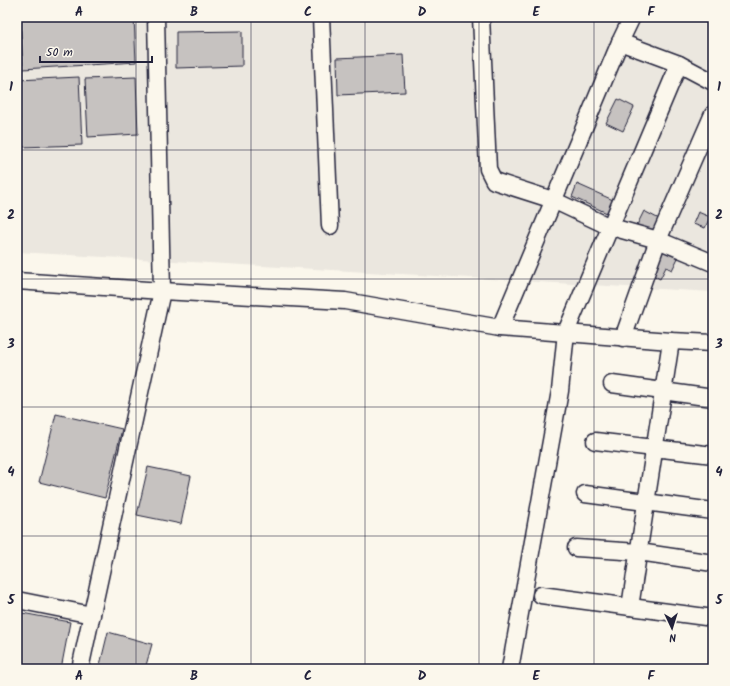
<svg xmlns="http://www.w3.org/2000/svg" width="730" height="686" font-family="Kalam,sans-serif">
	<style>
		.built { fill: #ebe7df }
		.building { fill: #c6c2c0; stroke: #22223b }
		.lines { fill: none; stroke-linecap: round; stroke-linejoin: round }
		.minor-casing { stroke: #22223b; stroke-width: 19 }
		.minor { stroke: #fbf7ec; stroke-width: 16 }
		.grid { fill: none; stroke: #22223b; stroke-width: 1; stroke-opacity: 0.55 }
		.neatline { fill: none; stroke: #22223b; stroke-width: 1.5 }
		.grid-label { font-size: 13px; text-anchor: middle; font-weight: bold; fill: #22223b }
	</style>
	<rect width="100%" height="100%" fill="#fbf7ec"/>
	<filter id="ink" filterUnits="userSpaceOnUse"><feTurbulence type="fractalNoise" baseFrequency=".025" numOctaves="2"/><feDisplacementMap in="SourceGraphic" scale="8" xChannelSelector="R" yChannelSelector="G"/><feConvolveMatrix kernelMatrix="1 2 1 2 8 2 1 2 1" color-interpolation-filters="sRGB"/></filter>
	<g filter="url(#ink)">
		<path class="built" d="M17,17H713V292L17,252Z"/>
		<g class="building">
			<path d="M30,17H134L136,62L23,69L20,18Z"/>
			<path d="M242,31V66L176,68V32Z"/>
			<path d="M403,55L405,92L338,95L337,58Z"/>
			<path d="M79,77L82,145L21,147L18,80Z"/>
			<path d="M136,77L138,134L88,137L85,79Z"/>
			<path d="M618,99L634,107L623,131L606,123Z"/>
			<path d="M577,184L613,200L607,213L572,197Z"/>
			<path d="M644,211L661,220L654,234L637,225Z"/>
			<path d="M698,212L710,217L705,228L693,224Z"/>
			<path d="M660,250L678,258L672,270L666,267L660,279L649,273Z"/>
			<path d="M56,414L122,429L105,498L39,482Z"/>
			<path d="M148,467L191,476L181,524L137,515Z"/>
			<path d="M22,613L70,622L61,669H17V639Z"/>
			<path d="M108,632L152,644L145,669H99Z"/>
		</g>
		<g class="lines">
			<g class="minor-casing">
				<g id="minor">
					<path d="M321,17L330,226"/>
					<path d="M481,17L488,169L494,181L553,200L608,226L658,240L713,263"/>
					<path d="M620,42L632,17"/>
					<path d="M713,82L679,64L620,42L500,328L671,341L713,343"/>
					<path d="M17,281L162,291L345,301L500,328"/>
					<path d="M623,338L658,240L713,114"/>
					<path d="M612,384L713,398"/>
					<path d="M595,441L713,455"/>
					<path d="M585,494L713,511"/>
					<path d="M576,548L639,552L713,563"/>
					<path d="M541,595L713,618"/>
					<path d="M17,600L92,615"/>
					<path d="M630,607L671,341"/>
					<path d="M80,669L162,291L156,17"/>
					<path d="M510,669L560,391L566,332L679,64"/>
				</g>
			</g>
			<use href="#minor" class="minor"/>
		</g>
	</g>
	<path class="grid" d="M136,17V669M251,17V669M365,17V669M479,17V669M594,17V669M17,150H713M17,279H713M17,407H713M17,536H713"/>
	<rect width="730" height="686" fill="none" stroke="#fbf7ec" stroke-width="44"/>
	<g transform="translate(672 628) rotate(176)" stroke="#fbf7ec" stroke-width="3" paint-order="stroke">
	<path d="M0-3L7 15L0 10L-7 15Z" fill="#22223b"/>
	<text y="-6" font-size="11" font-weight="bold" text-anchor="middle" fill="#22223b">N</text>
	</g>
	<path d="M40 56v6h112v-6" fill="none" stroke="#22223b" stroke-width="2"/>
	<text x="46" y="56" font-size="12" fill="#22223b" stroke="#fbf7ec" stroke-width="3" paint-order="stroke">50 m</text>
	<rect x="22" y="22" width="686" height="642" class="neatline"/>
	<g class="grid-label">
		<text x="79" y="16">A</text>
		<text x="194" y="16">B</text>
		<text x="308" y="16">C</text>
		<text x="422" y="16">D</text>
		<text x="536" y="16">E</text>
		<text x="651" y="16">F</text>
		<text x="11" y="91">1</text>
		<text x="719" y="91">1</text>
		<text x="11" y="219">2</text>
		<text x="719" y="219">2</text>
		<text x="11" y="348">3</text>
		<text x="719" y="348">3</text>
		<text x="11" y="476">4</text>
		<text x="719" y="476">4</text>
		<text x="11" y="604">5</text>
		<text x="719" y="604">5</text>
		<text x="79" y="680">A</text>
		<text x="194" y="680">B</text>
		<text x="308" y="680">C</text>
		<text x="422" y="680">D</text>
		<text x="536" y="680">E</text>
		<text x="651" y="680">F</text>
	</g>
</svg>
